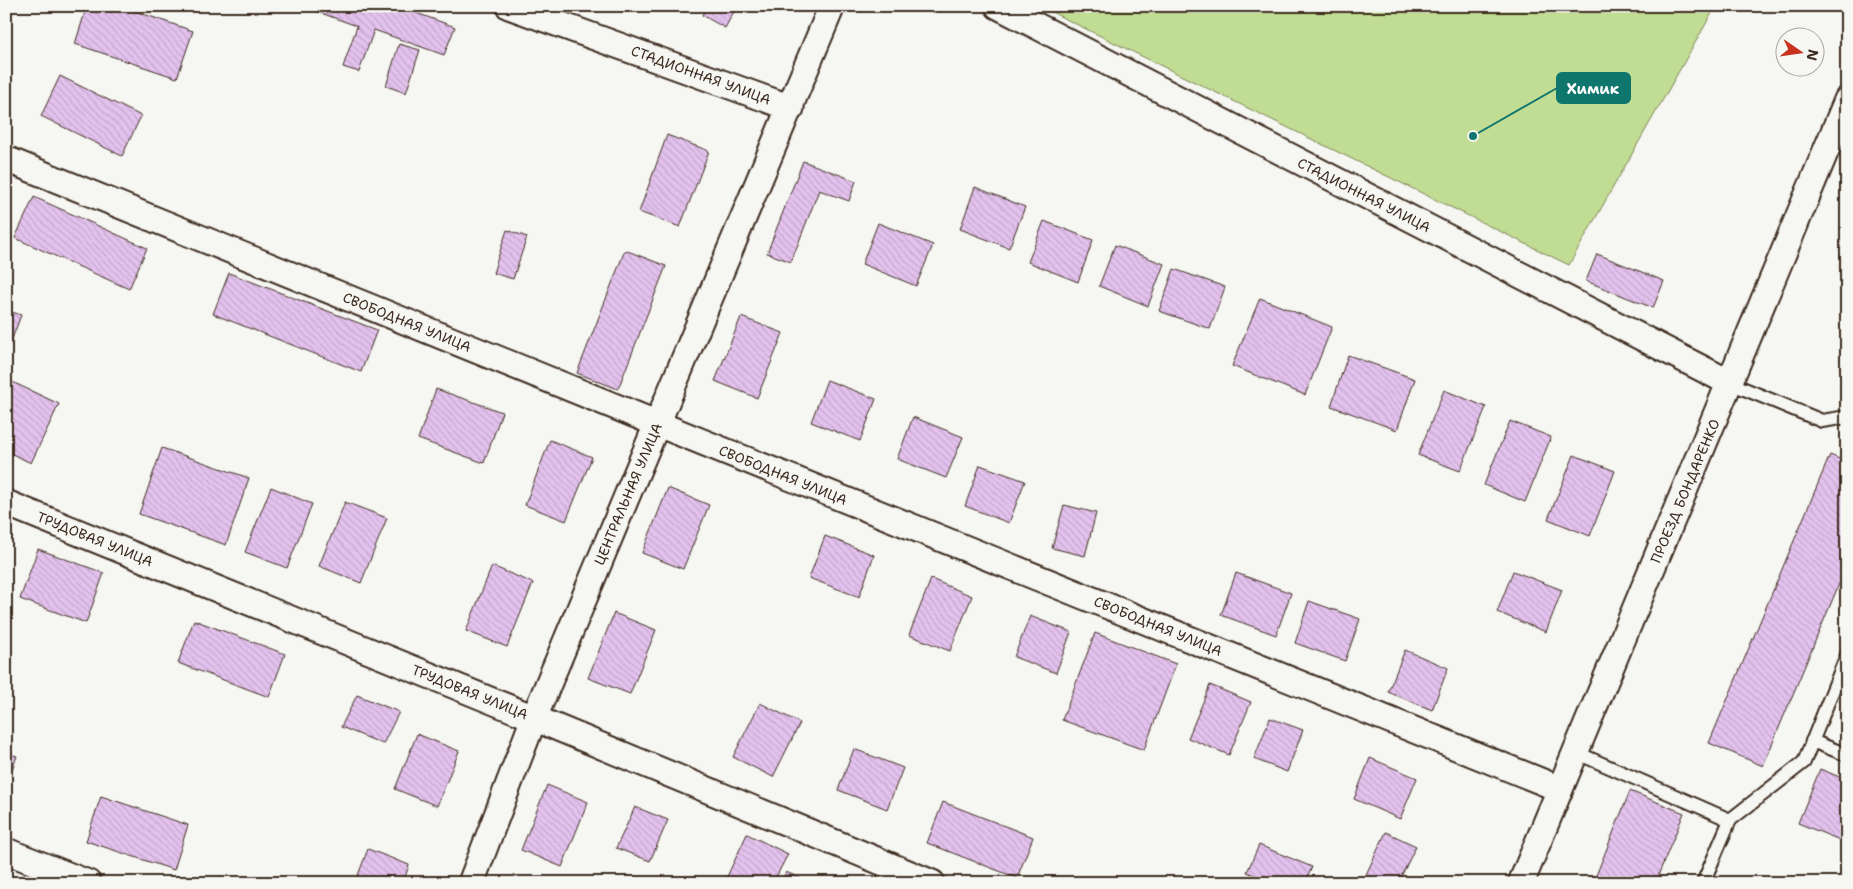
<svg xmlns="http://www.w3.org/2000/svg" width="1853" height="889" font-family="'Shantell Sans',sans-serif">
	<style>
		.pitch { fill: #c1dc93; stroke: #7e8358 }
		.building { fill: url(#building-back-hatch); stroke: #3b2a1e }
		.lines { fill: none; stroke-linecap: round; stroke-linejoin: round }
		.lane-casing { stroke: #3b2a1e; stroke-width: 16 }
		.street-casing { stroke: #3b2a1e; stroke-width: 29 }
		.lane { stroke: #f6f6f2; stroke-width: 12 }
		.street { stroke: #f6f6f2; stroke-width: 25 }
		.labels { text-anchor: middle; dominant-baseline: central; stroke-width: 4; stroke-linejoin: round; paint-order: stroke }
		.street-label { font-size: 14px; fill: #3b2a1e; stroke: #f6f6f2 }
		.leader { fill: none; stroke: #0f766e; stroke-width: 2 }
		.callout-dot { fill: #0f766e; stroke: #f6f6f2; stroke-width: 2 }
		.callout { fill: #0f766e; stroke: #0f766e; stroke-width: 2 }
		.callout-label { font-size: 15px; text-anchor: middle; font-weight: bold; fill: #fff }
	</style>
	<defs>
		<pattern id="building-back-hatch" width="6" height="6" patternUnits="userSpaceOnUse" patternTransform="scale(1.25)"><rect width="6" height="6" fill="#e3c2ee"/><path d="M-1 5l2 2M0 0l6 6M5-1l2 2" fill="none" stroke="#c4a7cc"/></pattern>
	</defs>
	<rect width="100%" height="100%" fill="#f6f6f2"/>
	<filter id="ink" filterUnits="userSpaceOnUse"><feTurbulence type="fractalNoise" baseFrequency=".02" numOctaves="2"/><feDisplacementMap in="SourceGraphic" scale="10" xChannelSelector="R" yChannelSelector="G"/><feConvolveMatrix kernelMatrix="1 2 1 2 8 2 1 2 1" color-interpolation-filters="sRGB"/></filter>
	<g filter="url(#ink)">
		<path class="pitch" d="M1039,6H1716L1569,265Z"/>
		<g class="building">
			<path d="M87,6H120L193,31L177,78L75,44Z"/>
			<path d="M308,6H397L455,27L444,55L374,30L359,72L343,67L357,26L307,8Z"/>
			<path d="M707,6H737L725,28L702,15Z"/>
			<path d="M399,44L420,50L406,93L386,86Z"/>
			<path d="M60,76L141,116L122,156L41,116Z"/>
			<path d="M667,135L709,151L680,227L639,212Z"/>
			<path d="M803,161L856,181L849,201L819,190L791,262L767,253Z"/>
			<path d="M975,187L1025,207L1009,248L960,229Z"/>
			<path d="M34,197L147,248L129,289L15,238Z"/>
			<path d="M1044,221L1093,240L1078,282L1028,262Z"/>
			<path d="M878,223L933,245L916,286L862,264Z"/>
			<path d="M507,230L527,237L513,279L493,273Z"/>
			<path d="M1115,245L1164,264L1148,306L1099,286Z"/>
			<path d="M625,250L666,266L618,389L577,373Z"/>
			<path d="M1597,254L1664,281L1653,308L1586,281Z"/>
			<path d="M1174,269L1225,287L1210,329L1159,311Z"/>
			<path d="M229,273L377,330L361,372L213,314Z"/>
			<path d="M1260,298L1332,327L1305,395L1232,366Z"/>
			<path d="M6,310L21,315L6,355Z"/>
			<path d="M741,317L783,333L757,398L715,381Z"/>
			<path d="M1348,355L1415,379L1397,430L1331,406Z"/>
			<path d="M6,379L59,404L31,463L6,451Z"/>
			<path d="M827,380L876,399L860,441L811,422Z"/>
			<path d="M436,389L502,412L484,463L418,439Z"/>
			<path d="M1444,390L1486,407L1460,471L1418,455Z"/>
			<path d="M913,417L963,437L946,478L897,459Z"/>
			<path d="M1510,421L1551,437L1525,502L1484,485Z"/>
			<path d="M550,440L592,457L566,521L525,505Z"/>
			<path d="M162,448L249,478L226,545L139,514Z"/>
			<path d="M1574,455L1615,471L1590,536L1548,519Z"/>
			<path d="M1830,455L1847,462V565L1763,766L1709,743Z"/>
			<path d="M980,465L1025,481L1009,523L965,506Z"/>
			<path d="M271,487L312,504L287,568L245,552Z"/>
			<path d="M668,488L709,505L683,569L642,553Z"/>
			<path d="M345,502L387,518L361,583L319,566Z"/>
			<path d="M1064,505L1096,513L1085,556L1052,548Z"/>
			<path d="M825,536L874,555L859,597L809,578Z"/>
			<path d="M38,549L104,573L86,623L20,599Z"/>
			<path d="M492,566L533,583L507,647L466,631Z"/>
			<path d="M1513,571L1562,590L1546,632L1497,612Z"/>
			<path d="M1236,573L1291,593L1276,635L1221,615Z"/>
			<path d="M931,579L972,596L950,651L909,635Z"/>
			<path d="M1309,601L1360,619L1345,661L1295,643Z"/>
			<path d="M614,613L656,630L630,694L588,678Z"/>
			<path d="M1030,616L1071,632L1056,673L1014,657Z"/>
			<path d="M194,620L285,654L269,697L178,663Z"/>
			<path d="M1095,633L1176,664L1144,750L1062,720Z"/>
			<path d="M1405,650L1448,668L1432,710L1388,692Z"/>
			<path d="M1210,685L1251,702L1229,755L1188,738Z"/>
			<path d="M357,695L399,712L383,744L341,727Z"/>
			<path d="M760,703L800,723L773,777L733,757Z"/>
			<path d="M1270,718L1303,730L1287,772L1254,759Z"/>
			<path d="M417,734L459,751L437,806L395,789Z"/>
			<path d="M854,749L903,768L887,809L838,790Z"/>
			<path d="M6,753L17,756L6,786Z"/>
			<path d="M1370,758L1417,778L1400,819L1354,799Z"/>
			<path d="M1820,769L1847,780V843L1798,823Z"/>
			<path d="M547,785L588,802L562,867L521,850Z"/>
			<path d="M1630,791L1684,813L1655,883H1593Z"/>
			<path d="M101,796L188,825L174,870L86,841Z"/>
			<path d="M943,802L1033,837L1017,878L927,843Z"/>
			<path d="M635,807L668,820L650,861L616,848Z"/>
			<path d="M1386,832L1416,846L1398,883H1362Z"/>
			<path d="M747,834L788,854L773,883H724Z"/>
			<path d="M1259,845L1312,867L1305,883H1273L1247,872Z"/>
			<path d="M368,849L409,865L403,883H355Z"/>
			<path d="M786,872L811,883H781Z"/>
		</g>
		<g class="lines">
			<g class="lane-casing">
				<g id="lane">
					<path d="M1730,383L1822,421L1847,417"/>
					<path d="M1812,741L1847,755"/>
					<path d="M1575,752L1730,820"/>
					<path d="M1703,883L1730,820L1804,762L1847,655"/>
				</g>
			</g>
			<g class="street-casing">
				<g id="street">
					<path d="M509,6L791,108"/>
					<path d="M998,6L1730,383"/>
					<path d="M6,159L658,424L1560,789"/>
					<path d="M6,503L534,718L932,883"/>
					<path d="M6,851L88,883"/>
					<path d="M471,883L534,718L832,6"/>
					<path d="M1521,883L1847,100"/>
				</g>
			</g>
			<use href="#lane" class="lane"/>
			<use href="#street" class="street"/>
		</g>
	</g>
	<g class="labels">
		<g class="street-label">
			<text transform="translate(701 75) rotate(20)">СТАДИОННАЯ УЛИЦА</text>
			<text transform="translate(1364 195) rotate(27)">СТАДИОННАЯ УЛИЦА</text>
			<text transform="translate(407 322) rotate(22)">СВОБОДНАЯ УЛИЦА</text>
			<text transform="translate(783 475) rotate(22)">СВОБОДНАЯ УЛИЦА</text>
			<text transform="translate(1685 491) rotate(-67)">ПРОЕЗД БОНДАРЕНКО</text>
			<text transform="translate(628 494) rotate(-67)">ЦЕНТРАЛЬНАЯ УЛИЦА</text>
			<text transform="translate(95 539) rotate(22)">ТРУДОВАЯ УЛИЦА</text>
			<text transform="translate(1158 626) rotate(22)">СВОБОДНАЯ УЛИЦА</text>
			<text transform="translate(470 692) rotate(22)">ТРУДОВАЯ УЛИЦА</text>
		</g>
	</g>
	<path class="leader" d="M1473 136L1557 88"/>
	<circle class="callout-dot" cx="1473" cy="136" r="5"/>
	<rect class="callout" x="1557" y="73" width="73" height="30" rx="5"/>
	<g class="callout-label">
		<text x="1593" y="94">Химик</text>
	</g>
	<rect width="1853" height="889" fill="none" stroke="#f6f6f2" stroke-width="25"/>
	<rect x="12" y="12" width="1828" height="864" fill="none" stroke="#3b2a1e" stroke-width="2" filter="url(#ink)"/>
	<g transform="translate(1800 52) rotate(103)"><circle r="24" fill="#f6f6f2" stroke="#aba49d"/>
	<path d="M0-4L9 19L0 12L-9 19Z" fill="#c8321e"/>
	<text y="-8" font-size="14" font-weight="bold" text-anchor="middle" fill="#3b2a1e">N</text>
	</g>
</svg>
